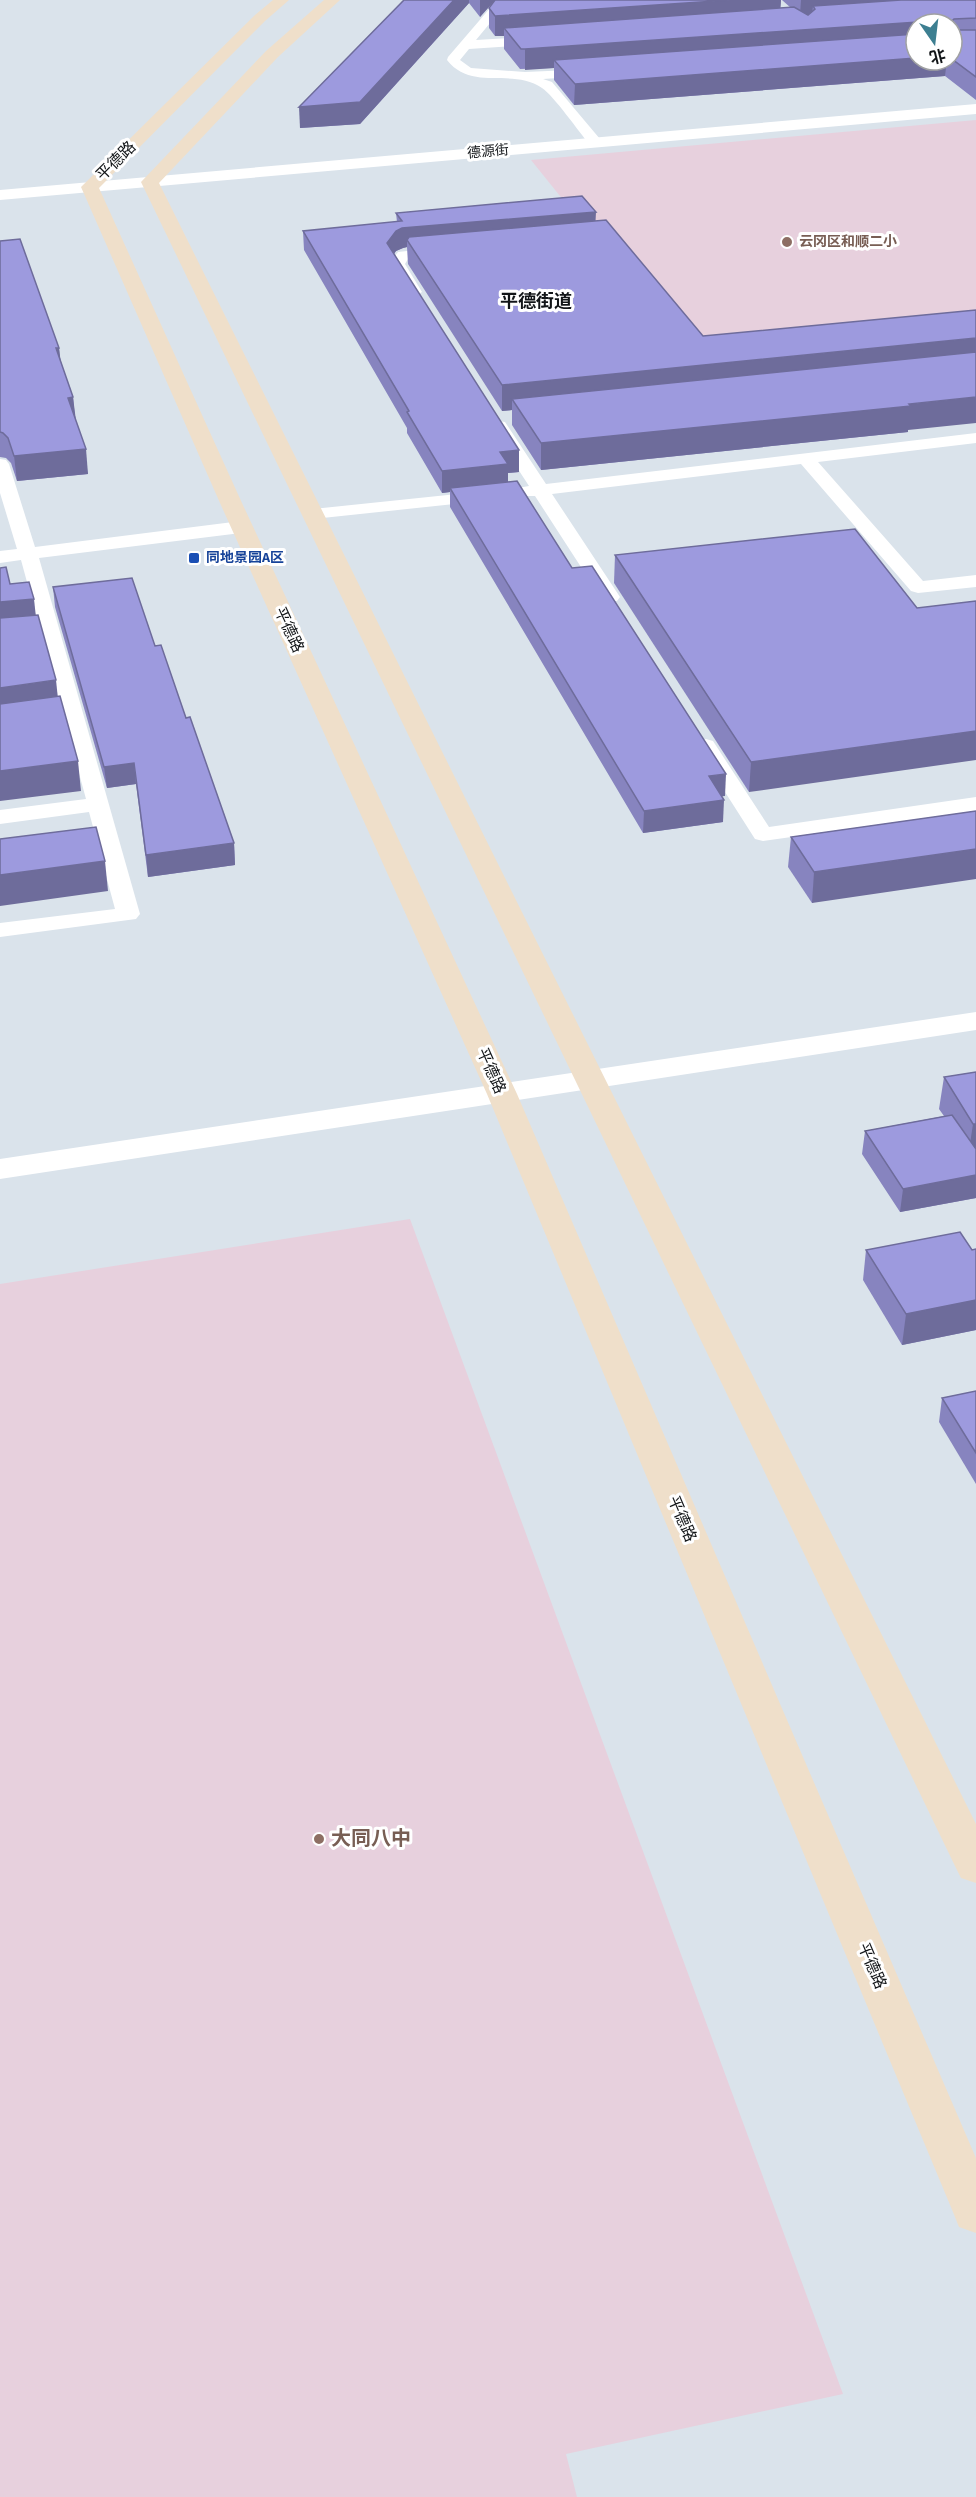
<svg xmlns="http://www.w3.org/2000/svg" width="976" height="2497" font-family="'Source Sans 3','Noto Sans SC',sans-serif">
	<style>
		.education { fill: #e7d0dd }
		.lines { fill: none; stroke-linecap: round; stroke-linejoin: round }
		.service { fill: #fff; fill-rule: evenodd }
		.tertiary { fill: #fff; fill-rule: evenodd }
		.secondary { fill: #efdfca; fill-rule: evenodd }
		.wall { fill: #8784bf; fill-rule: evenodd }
		.shaded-wall { fill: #6e6c9b }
		.building { fill: #9d9ade; stroke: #6e6c9b; stroke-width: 1.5 }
		.education-dot { fill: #8d6e63; stroke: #fff; stroke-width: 2 }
		.transit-dot { fill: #1a4fb4; stroke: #fff; stroke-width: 2 }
		.labels { text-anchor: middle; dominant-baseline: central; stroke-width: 6; stroke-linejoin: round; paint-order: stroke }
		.far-street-label { font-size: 14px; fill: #121518; stroke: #fff }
		.far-education-label { font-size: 14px; font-weight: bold; fill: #785e54; stroke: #fff; text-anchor: start }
		.far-transit-label { font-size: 14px; font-weight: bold; fill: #164399; stroke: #fff; text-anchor: start }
		.street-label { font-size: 16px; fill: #121518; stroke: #fff }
		.far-district-label { font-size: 18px; font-weight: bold; fill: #121518; stroke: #fff }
		.near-education-label { font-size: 20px; font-weight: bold; fill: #785e54; stroke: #fff; text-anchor: start }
	</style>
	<rect width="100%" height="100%" fill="#dae3eb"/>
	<g class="education">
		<path d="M976,120V324L684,350L531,160Z"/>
		<path d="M410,1219L843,2394L566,2454L577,2497H0V1284Z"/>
	</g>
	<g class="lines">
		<g class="service">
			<path d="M497,0H509L476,40L541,36L547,40L541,44L469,49L460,60L471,68L525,72L594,69L596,72L594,75L589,76L543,79L552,82L600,139L602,142L600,145H590C579,132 554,96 542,88C512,67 472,92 447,60L448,57Z"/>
			<path d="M443,247L451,252L448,255L408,259L405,264L422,292L414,297L408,295L389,264L398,252Z"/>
			<path d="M499,421L505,422L546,484L976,433V443L818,462L923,581L976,575V587L918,593L911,591L801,464L552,494L620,597L617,601H603L535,496H518L515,492L518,488L529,486L490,426L493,422Z"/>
			<path d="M0,459L6,460L9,464L35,547L241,521L248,523L250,527L248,531L241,533L39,558L140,914L136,919L0,937V923L115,909L89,812L0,824V810L86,799L21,560L0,563V551L17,549L0,493Z"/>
			<path d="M486,491L492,492L495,496L492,500L313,519L307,518L304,514L307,510L313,509Z"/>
			<path d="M706,739L713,741L769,827L976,797V811L763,841L755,839L695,745L699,741Z"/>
		</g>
		<g class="tertiary">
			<path d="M976,104V114L0,200V190Z"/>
			<path d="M976,1012V1030L0,1179V1159Z"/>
		</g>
		<g class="secondary">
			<path d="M273,0H289L265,21L99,188L242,503L517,1094L976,2158V2233L959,2227L953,2212L487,1094L220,503L81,187L255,15Z"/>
			<path d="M324,0H340L278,57L159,183L976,1824V1883L961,1878L955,1866L141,182L266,51Z"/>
		</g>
	</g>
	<g class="wall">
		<path d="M404,0H495L480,17L469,3L360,124L300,128Z"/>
		<path d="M781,0L780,8H791L782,0H976V100L945,76L574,105L554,80V68L520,69L504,49V36H495L489,28V8ZM916,24H952V60H916Z"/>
		<path d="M396,213L595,220L703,336L908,430V432L541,470L512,425V410L502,411L408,264L407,247L403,248L396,251L394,254L519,472L508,473V482L572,568L725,796H722L723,822L643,833L450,507V492L442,493L407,433V428L304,250L303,231L397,222Z"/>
		<path d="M0,241L59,348L60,360L73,397L75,418L88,474L17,481L11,463L6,458L0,457Z"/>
		<path d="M615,555L917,608L749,792L614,583Z"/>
		<path d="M53,587L155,646L186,718L234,843L235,865L148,877L136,784L107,788L55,607Z"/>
		<path d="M976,811L812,903L788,867L791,837Z"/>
		<path d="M976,1072V1198L900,1212L862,1154L865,1131L944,1116L939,1109L944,1077Z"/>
		<path d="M976,1249V1330L902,1345L863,1280L866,1250Z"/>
		<path d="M976,1391V1484L939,1422L942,1398Z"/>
	</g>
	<g class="shaded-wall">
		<path d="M454,0H469V3L360,124L300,128L299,107Z"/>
		<path d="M480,0H495L480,17Z"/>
		<path d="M730,0H781L780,16L504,28V36H495V16Z"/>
		<path d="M801,0H976L813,6L812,14L800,15Z"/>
		<path d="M918,22V24H916V42L554,60V68L525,70V49Z"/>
		<path d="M916,58V60H947L945,76L574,105L575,84Z"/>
		<path d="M596,212L595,231L407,240V247L403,248L396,251L387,263V243L396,231L402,228Z"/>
		<path d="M976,338V363L512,399V410L502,411V385Z"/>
		<path d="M56,348H59L62,372Z"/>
		<path d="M73,397L76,421L68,398Z"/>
		<path d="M976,397V423L908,430V432L541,470V443Z"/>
		<path d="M86,449L88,474L17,481L14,456Z"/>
		<path d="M519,450V472L508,473V486L450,488V492L442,493V471L500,452Z"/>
		<path d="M34,599L37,627L0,631V602Z"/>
		<path d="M56,680L59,709L0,718V688Z"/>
		<path d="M976,731V760L749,792L751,762Z"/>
		<path d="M78,761L81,791L0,801V771Z"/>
		<path d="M134,763L136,784L107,788L104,767Z"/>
		<path d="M726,774L725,796L708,798L709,776Z"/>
		<path d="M724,800L723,822L643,833L644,811Z"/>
		<path d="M234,843L235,865L148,877L146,855Z"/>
		<path d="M976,849V879L812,903L814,872Z"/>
		<path d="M105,861L108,891L0,906V875Z"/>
		<path d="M973,1124H976V1156L968,1157Z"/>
		<path d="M976,1175V1198L900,1212L903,1189Z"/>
		<path d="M976,1300V1330L902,1345L906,1314Z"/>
	</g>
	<g class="building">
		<path d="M404,0H454L360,102L299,107Z"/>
		<path d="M495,0H730L495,16L489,8Z"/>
		<path d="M901,0H976V18L954,19L952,21L953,30H976V77L952,59V24H920L918,22L525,49H521L504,28L794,7L808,15L815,9L813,6Z"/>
		<path d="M916,34V58L575,84L554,60Z"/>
		<path d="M582,196L596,212L402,228L396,231L387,243L519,450L500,452L508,464L442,471L407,412L409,411L303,231L402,221L396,213Z"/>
		<path d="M606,220L703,336L976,310V338L502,385L407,240L409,237Z"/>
		<path d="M20,239L59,348H56L73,397L68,398L86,449L14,456L8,438L3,433L0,432V241Z"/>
		<path d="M976,352V397L909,404L911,406L541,443L512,399Z"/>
		<path d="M517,481L572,568L592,566L726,774L709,776L724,800L644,811L450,488Z"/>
		<path d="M855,529L917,608L976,601V731L751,762L615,555Z"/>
		<path d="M6,567L10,584L29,582L34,599L0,602V568Z"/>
		<path d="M132,578L155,646L161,645L186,718L190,717L234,843L146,855L134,763L104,767L53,587Z"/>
		<path d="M38,615L56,680L0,688V618Z"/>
		<path d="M60,696L78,761L0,771V704Z"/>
		<path d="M976,811V849L814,872L791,837Z"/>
		<path d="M96,827L105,861L0,875V839Z"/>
		<path d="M976,1072V1124H973L944,1077Z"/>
		<path d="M952,1115L976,1149V1175L903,1189L865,1131Z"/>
		<path d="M960,1232L972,1250L976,1249V1300L906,1314L866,1250Z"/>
		<path d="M976,1391V1453L942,1398Z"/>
	</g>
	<g class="education-dot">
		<circle cx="787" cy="242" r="6"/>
		<circle cx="319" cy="1839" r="6"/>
	</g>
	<rect class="transit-dot" x="188" y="552" width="12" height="12" rx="3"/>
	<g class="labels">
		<g class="far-street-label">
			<text transform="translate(488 152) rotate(-5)">德源街</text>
		</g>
		<g class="far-education-label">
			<text x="799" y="242">云冈区和顺二小</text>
		</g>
		<g class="far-transit-label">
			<text x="206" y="558">同地景园A区</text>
		</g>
		<g class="street-label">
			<text transform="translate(116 161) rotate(-45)">平德路</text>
			<text transform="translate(289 630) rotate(65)">平德路</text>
			<text transform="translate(491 1071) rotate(66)">平德路</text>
			<text transform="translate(682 1519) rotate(67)">平德路</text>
			<text transform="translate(872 1966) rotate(67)">平德路</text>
		</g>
		<g class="far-district-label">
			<text x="536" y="301">平德街道</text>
		</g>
		<g class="near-education-label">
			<text x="331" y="1839">大同八中</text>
		</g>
	</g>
	<g transform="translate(934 42) rotate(166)"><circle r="28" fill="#ffffff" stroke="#a0a1a3" stroke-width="1.5"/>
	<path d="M0-4.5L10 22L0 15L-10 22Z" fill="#3d7f91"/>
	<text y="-9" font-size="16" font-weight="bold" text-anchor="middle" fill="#121518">北</text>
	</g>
</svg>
